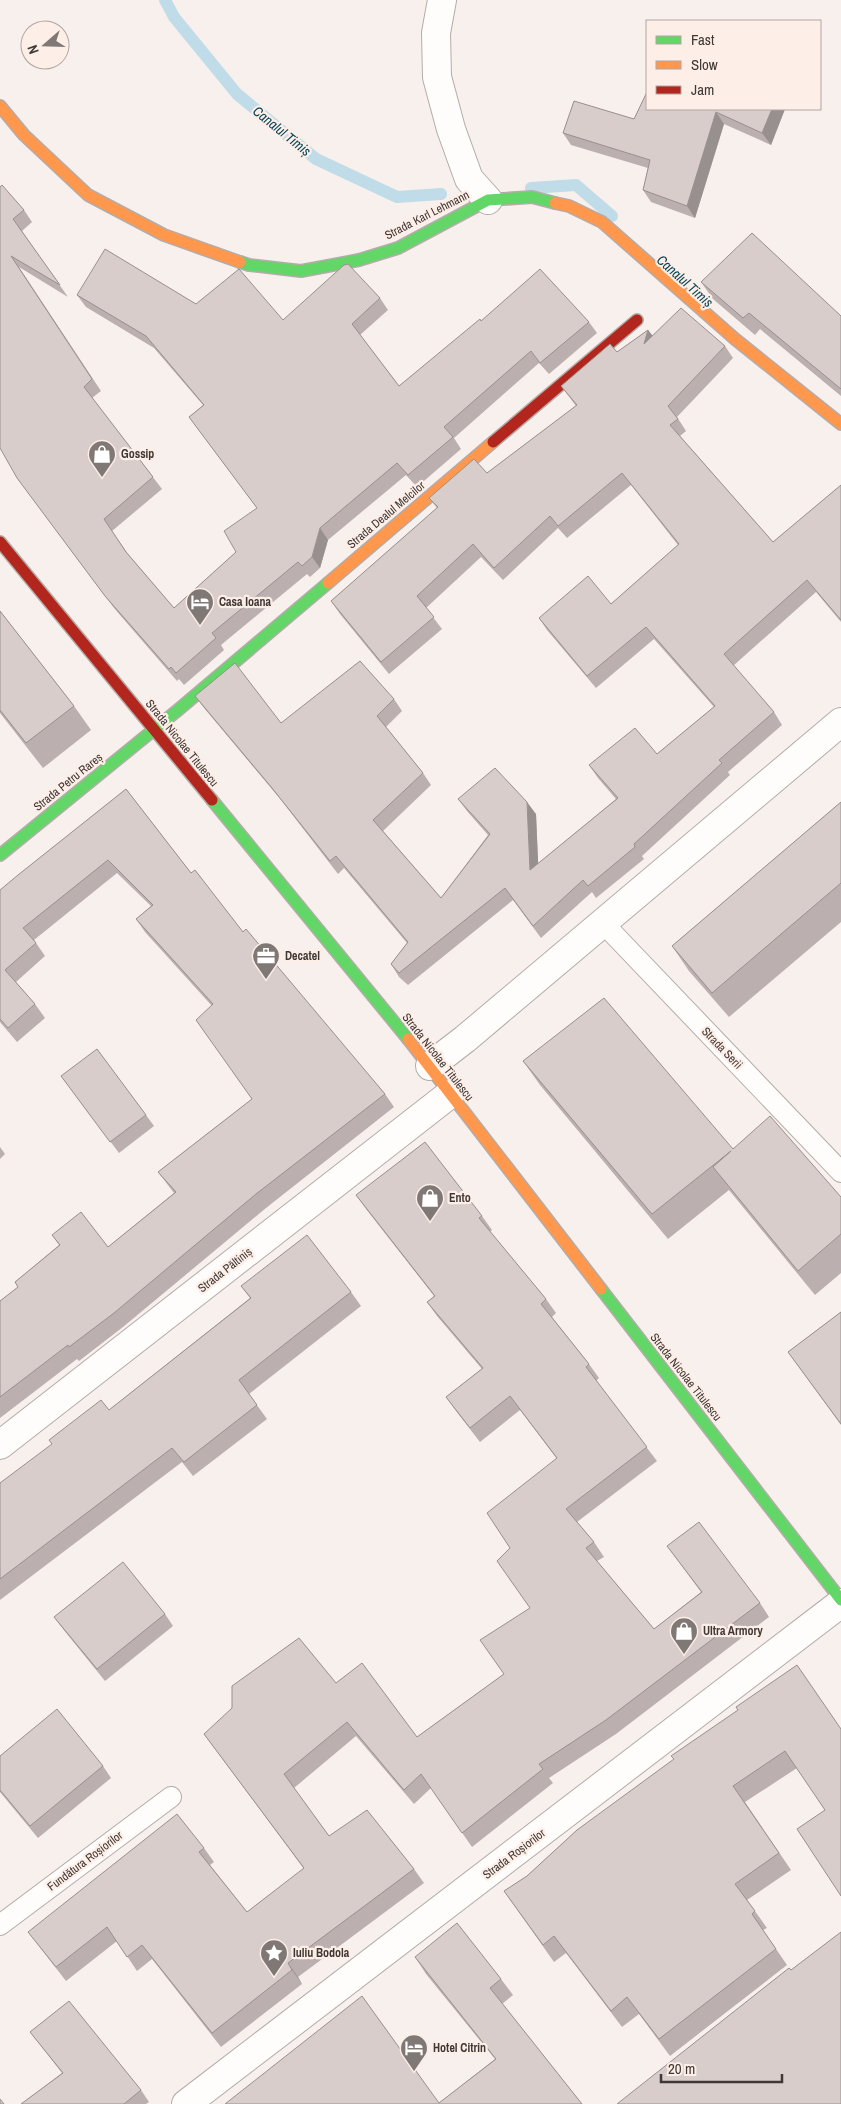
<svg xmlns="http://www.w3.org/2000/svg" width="841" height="2104" font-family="'Archivo Narrow',sans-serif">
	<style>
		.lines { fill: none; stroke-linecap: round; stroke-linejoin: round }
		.stream { stroke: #c0dce8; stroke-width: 12 }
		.lane-casing { stroke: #b3aca9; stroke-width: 22 }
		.street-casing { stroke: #b3aca9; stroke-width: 30 }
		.fast-casing { stroke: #b3aca9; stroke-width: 14 }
		.slow-casing { stroke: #b3aca9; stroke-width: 14 }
		.jam-casing { stroke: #b3aca9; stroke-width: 14 }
		.lane { stroke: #fefdfc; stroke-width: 20 }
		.street { stroke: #fefdfc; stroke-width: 28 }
		.fast { stroke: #63d668; stroke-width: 11 }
		.slow { stroke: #ff974d; stroke-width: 11 }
		.jam { stroke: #b3261e; stroke-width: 11 }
		.wall { fill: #bbb0af }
		.shaded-wall { fill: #98908e }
		.building { fill: #d9cdcb; stroke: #98908e }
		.labels { text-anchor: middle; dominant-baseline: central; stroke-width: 4.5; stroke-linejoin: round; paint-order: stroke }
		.street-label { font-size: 12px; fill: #3f3835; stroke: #fdeee8 }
		.poi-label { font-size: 12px; font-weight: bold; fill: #3f3835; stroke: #fdeee8; text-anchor: start }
		.water-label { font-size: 14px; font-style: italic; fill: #074659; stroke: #fdeee8 }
	</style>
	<rect width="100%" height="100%" fill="#f8f0ed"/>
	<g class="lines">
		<g class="stream">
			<path d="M165,0L174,17L237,94L316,159L397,197L441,194"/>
			<path d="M531,188L576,185L612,216"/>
		</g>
		<g class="lane-casing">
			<g id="lane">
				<path d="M603,923L841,1172"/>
				<path d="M0,1925L171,1797"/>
			</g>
		</g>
		<g class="street-casing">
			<g id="street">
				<path d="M442,0L436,33L437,77L451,129L469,179L488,200"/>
				<path d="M430,1066L465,1039L841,722"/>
				<path d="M0,1445L450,1094"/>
				<path d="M186,2104L841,1603"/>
			</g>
		</g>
		<g class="fast-casing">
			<g id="fast">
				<path d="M240,262L249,265L301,271L359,260L398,248L488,200L532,197L555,203"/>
				<path d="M212,800L408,1039"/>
				<path d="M0,855L178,710L328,583"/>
				<path d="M601,1289L841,1600"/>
			</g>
		</g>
		<g class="slow-casing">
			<g id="slow">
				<path d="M0,106L24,135L88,195L164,235L240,262"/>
				<path d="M555,203L569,206L602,222L735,339L841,424"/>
				<path d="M328,583L493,442"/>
				<path d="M408,1039L601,1289"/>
			</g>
		</g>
		<g class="jam-casing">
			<g id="jam">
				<path d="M493,442L637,320"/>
				<path d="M0,542L212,800"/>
			</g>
		</g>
		<use href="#lane" class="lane"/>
		<use href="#street" class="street"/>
		<use href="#fast" class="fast"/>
		<use href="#slow" class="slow"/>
		<use href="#jam" class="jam"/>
	</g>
	<g class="wall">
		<path d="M647,92L785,109L771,145L724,124L695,218L651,202L643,190L648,168L571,145L563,133L634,119Z"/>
		<path d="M0,187L24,210L32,222L22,231L68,297L19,267L101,391L92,398L162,489L112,531L128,554L174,608L236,552L257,508L189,417L203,405L154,348L86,307L77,295L196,304L283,320L380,298L388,310L360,335L399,386L481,321L589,322L597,333L549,374L539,363L454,438L461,449L417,487L406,475L328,540L320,568L310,577L307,574L221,645L224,650L184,685L179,679L177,681L114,608L17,478Z"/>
		<path d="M701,282L841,316V396L760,329L755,335L713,299Z"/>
		<path d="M648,330L653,336L725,346L733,358L677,417L686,431L680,436L773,542L841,485V622L816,592L733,666L774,712L782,725L728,772L730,775L642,856L644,859L596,898L592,892L541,938L513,900L408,985L399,977L391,964L407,943L344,868L338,874L281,800L204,708L195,696L281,723L394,699L402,711L386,727L423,773L431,785L383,831L441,898L488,835L467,811L458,799L536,814L538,864L616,799L598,778L589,765L657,754L714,707L654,639L596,688L547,630L539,618L611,604L678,545L631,485L567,538L558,528L503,580L481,557L426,608L442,629L389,674L340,614L331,601L437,508L429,498L487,473L576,406L561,386L617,352Z"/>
		<path d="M0,611L74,706L91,730L43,768L0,713Z"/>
		<path d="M126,789L191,873L385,1094L394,1107L266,1208L123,1327L79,1361L77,1359L0,1418V1301L18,1287L15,1282L59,1245L52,1235L108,1247L174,1193L158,1172L252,1099L212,1006L145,932L136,919L151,906L117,873L34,940L45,956L16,982L35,1004L45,1018L17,1042L0,1022V890Z"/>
		<path d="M841,802V922L729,1017L689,971L672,946Z"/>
		<path d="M523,1061L733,1149L841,1197V1273L815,1295L729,1190L668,1239L540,1085Z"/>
		<path d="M61,1076L146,1115L154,1126L119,1153Z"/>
		<path d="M0,1147L5,1154L0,1159Z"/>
		<path d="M356,1195L482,1216L492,1230L490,1232L546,1299L556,1313L552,1317L589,1364L599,1378L596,1381L657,1461L577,1522L594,1542L604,1557L597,1561L654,1629L701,1592L667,1546L760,1603L769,1617L616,1734L549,1778L553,1783L472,1847L431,1788L414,1804L356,1736L294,1788L329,1836L414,1869L424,1883L298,1977L302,1984L221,2047L152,1959L137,1971L117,1941L66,1981L28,1932L204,1848L214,1862L210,1865L247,1912L304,1869L204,1734L336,1683L417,1737L504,1674L530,1608L510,1548L557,1459L520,1410L480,1442L456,1411L446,1397L482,1369L437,1316L427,1302L434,1296L366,1209Z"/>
		<path d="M241,1286L351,1292L361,1306L249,1394L267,1419L193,1476L182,1462L0,1600V1483L109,1410L250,1298Z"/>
		<path d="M841,1312V1425L788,1352Z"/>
		<path d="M165,1614L173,1626L105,1681L63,1629L54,1617Z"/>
		<path d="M841,1728L825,1810L797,1768L745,1802L791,1870L747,1900L767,1928L763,1930L787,1965L670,2056L639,2014L622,2027L566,1953L554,1962L504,1891L527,1876L577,1830Z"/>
		<path d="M0,1756L103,1766L111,1778L38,1838L0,1792Z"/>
		<path d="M415,1957L501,1979L513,1995L502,2004L582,2104L439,2103L495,2059L426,1974Z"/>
		<path d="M30,2032L141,2090L149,2102L146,2104H21L62,2073Z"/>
	</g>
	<g class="shaded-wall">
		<path d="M772,109H785L771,145L762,133Z"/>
		<path d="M716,112L724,124L695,218L687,206Z"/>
		<path d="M648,330L657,342L644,344Z"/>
		<path d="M320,528L328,540L320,568L312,557Z"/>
		<path d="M527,802L536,814L539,882L530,870Z"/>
		<path d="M288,1963L298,1977L302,1984L292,1970Z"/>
	</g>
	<g class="building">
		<path d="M647,92V109H772L762,133L716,112L687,206L643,190L650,160L563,133L574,101L634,119Z"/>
		<path d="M2,185L24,210L13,219L60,285L11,256L92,379L84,387L153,477L104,519L126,552L174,608L236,552L224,531L257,508L189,417L204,405L146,336L77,295L105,249L196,304L239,269L283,320L344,265L348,264L380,298L352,324L399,386L480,319L481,321L540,269L589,322L540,363L531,351L444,427L453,437L408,475L397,463L320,528L312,557L302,566L298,562L212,633L216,638L176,673L171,667L169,669L105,596L17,478L0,448V187Z"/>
		<path d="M752,233L841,316V389L749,313L743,318L701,282Z"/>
		<path d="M681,308L725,346L668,406L678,419L670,425L773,542L841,485V620L807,580L724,654L774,712L719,760L722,763L634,844L635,847L588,886L583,880L533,926L505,888L399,973L391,964L408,942L336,856L330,861L272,788L195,696L235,663L281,723L360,661L394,699L377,716L423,773L373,820L441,898L490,834L458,799L495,768L527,802L530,870L618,798L589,765L635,728L657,754L715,706L646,627L587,676L539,618L588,576L611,604L679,544L622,473L558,526L550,516L494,568L473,544L417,596L434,617L381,662L331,601L438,507L429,498L474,459L487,473L577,405L561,386L610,344L617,352L648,330L644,344Z"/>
		<path d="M0,611L74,706L26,743L0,710Z"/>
		<path d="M126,789L191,873L195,870L243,932L246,929L385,1094L256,1194L114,1313L69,1347L68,1345L0,1397V1301L18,1287L15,1282L60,1245L52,1235L81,1212L108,1247L176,1192L158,1172L252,1099L196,1020L213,1004L136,919L153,905L108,860L23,928L36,943L5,970L35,1004L8,1028L0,1019V890L18,875Z"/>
		<path d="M841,802V883L712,993L672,946Z"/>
		<path d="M604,998L733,1149L770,1116L841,1197V1234L798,1271L713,1167L731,1151L652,1214L523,1061Z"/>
		<path d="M97,1049L146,1115L110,1142L61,1076Z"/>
		<path d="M425,1142L482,1216L479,1218L546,1299L541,1304L589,1364L586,1367L647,1447L566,1509L594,1542L586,1548L654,1629L702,1592L667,1546L699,1522L760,1603L606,1720L539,1764L543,1769L462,1833L421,1774L404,1790L347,1722L284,1774L329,1836L367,1810L414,1869L288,1963L292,1970L212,2033L142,1945L127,1957L107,1927L56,1967L28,1932L177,1814L204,1848L199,1852L247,1912L304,1868L204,1734L232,1708V1686L299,1638L336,1683L362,1663L417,1737L504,1674L480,1640L530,1608L497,1561L510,1548L487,1513L557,1458L510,1396L470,1428L446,1397L483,1368L427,1302L435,1296L356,1195Z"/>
		<path d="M307,1235L351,1292L239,1380L257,1405L184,1462L172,1448L0,1579V1483L52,1444L49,1440L101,1400L109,1410L251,1298L241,1286Z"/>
		<path d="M841,1312V1424L788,1352Z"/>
		<path d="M123,1562L165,1614L97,1669L54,1617Z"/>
		<path d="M797,1665L841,1729V1896L797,1829L825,1810L785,1751L733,1786L779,1853L735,1884L755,1911L752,1914L776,1949L659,2039L627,1997L611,2011L554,1936L543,1945L504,1891L527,1876L577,1830L674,1759L671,1756L738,1710L736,1707Z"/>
		<path d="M57,1709L103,1766L30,1826L0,1790V1756Z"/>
		<path d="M457,1923L501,1979L490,1988L582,2104H225L362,1996L439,2103L496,2059L415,1957Z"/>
		<path d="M841,1932V2104H617L789,1968L791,1970Z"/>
		<path d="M69,2001L141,2090L124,2104H21L63,2073L30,2032Z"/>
		<path d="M0,2099L4,2104H0Z"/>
	</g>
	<defs>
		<g id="shop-pin" transform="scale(1.4375)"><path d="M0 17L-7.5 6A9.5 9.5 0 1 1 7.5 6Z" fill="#807875" stroke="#fdeee8"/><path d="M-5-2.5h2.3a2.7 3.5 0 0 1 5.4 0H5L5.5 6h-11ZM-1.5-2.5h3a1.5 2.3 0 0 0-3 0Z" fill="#fff"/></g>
		<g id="hotel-pin" transform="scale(1.4375)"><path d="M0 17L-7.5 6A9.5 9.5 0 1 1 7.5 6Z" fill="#807875" stroke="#fdeee8"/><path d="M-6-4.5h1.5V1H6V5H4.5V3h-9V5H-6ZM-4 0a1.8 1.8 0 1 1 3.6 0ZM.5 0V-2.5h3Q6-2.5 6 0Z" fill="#fff"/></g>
		<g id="office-pin" transform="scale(1.4375)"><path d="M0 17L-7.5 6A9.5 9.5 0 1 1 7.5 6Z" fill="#807875" stroke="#fdeee8"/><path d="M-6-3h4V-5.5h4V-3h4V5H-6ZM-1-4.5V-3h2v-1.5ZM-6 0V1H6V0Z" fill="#fff"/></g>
		<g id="sight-pin" transform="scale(1.4375)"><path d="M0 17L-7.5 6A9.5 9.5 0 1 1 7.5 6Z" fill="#807875" stroke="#fdeee8"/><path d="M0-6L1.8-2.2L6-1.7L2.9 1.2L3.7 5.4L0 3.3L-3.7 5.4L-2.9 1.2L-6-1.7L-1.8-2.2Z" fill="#fff"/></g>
	</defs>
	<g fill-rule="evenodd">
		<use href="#shop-pin" x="102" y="454"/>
		<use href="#hotel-pin" x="200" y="602"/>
		<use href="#office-pin" x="266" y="956"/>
		<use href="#shop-pin" x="430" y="1198"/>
		<use href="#shop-pin" x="684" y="1631"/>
		<use href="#sight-pin" x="274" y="1953"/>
		<use href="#hotel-pin" x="414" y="2048"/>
	</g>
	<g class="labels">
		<g class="street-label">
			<text transform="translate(427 215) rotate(-27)">Strada Karl Lehmann</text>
			<text transform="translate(386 515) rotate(-40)">Strada Dealul Melcilor</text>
			<text transform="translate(182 743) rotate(51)">Strada Nicolae Titulescu</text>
			<text transform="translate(68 782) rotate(-39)">Strada Petru Rareș</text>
			<text transform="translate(722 1048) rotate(46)">Strada Serii</text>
			<text transform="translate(438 1057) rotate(52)">Strada Nicolae Titulescu</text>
			<text transform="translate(225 1270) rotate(-38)">Strada Păltiniș</text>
			<text transform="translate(686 1377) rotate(52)">Strada Nicolae Titulescu</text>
			<text transform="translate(514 1854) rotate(-37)">Strada Roșiorilor</text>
			<text transform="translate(85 1861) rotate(-37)">Fundătura Roșiorilor</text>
		</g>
		<g class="poi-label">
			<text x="121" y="454">Gossip</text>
			<text x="219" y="602">Casa Ioana</text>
			<text x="285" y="956">Decatel</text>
			<text x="449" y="1198">Ento</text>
			<text x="703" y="1631">Ultra Armory</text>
			<text x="293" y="1953">Iuliu Bodola</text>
			<text x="433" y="2048">Hotel Citrin</text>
		</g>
		<g class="water-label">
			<text transform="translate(282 131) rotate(39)">Canalul Timiș</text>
			<text transform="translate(685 281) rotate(42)">Canalul Timiș</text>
		</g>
	</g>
	<rect x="646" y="20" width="175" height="90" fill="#fdeee8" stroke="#b1a5a0"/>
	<rect x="656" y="36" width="25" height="8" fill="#63d668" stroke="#b1a5a0"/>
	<text x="691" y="45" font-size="15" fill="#3f3835">Fast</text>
	<rect x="656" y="61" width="25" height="8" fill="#ff974d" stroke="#b1a5a0"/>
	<text x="691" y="70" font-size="15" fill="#3f3835">Slow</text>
	<rect x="656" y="86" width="25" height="8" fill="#b3261e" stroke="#b1a5a0"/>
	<text x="691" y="95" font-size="15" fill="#3f3835">Jam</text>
	<g transform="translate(45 45) rotate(250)"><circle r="24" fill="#fdeee8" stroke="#b1a5a0"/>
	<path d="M0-4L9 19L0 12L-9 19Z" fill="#807875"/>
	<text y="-8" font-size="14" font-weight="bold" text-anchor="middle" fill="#3f3835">N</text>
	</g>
	<path d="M661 2074v8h121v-8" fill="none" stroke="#3f3835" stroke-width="2.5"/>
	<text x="668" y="2074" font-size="15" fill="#3f3835" stroke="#fdeee8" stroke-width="4" paint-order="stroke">20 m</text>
</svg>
